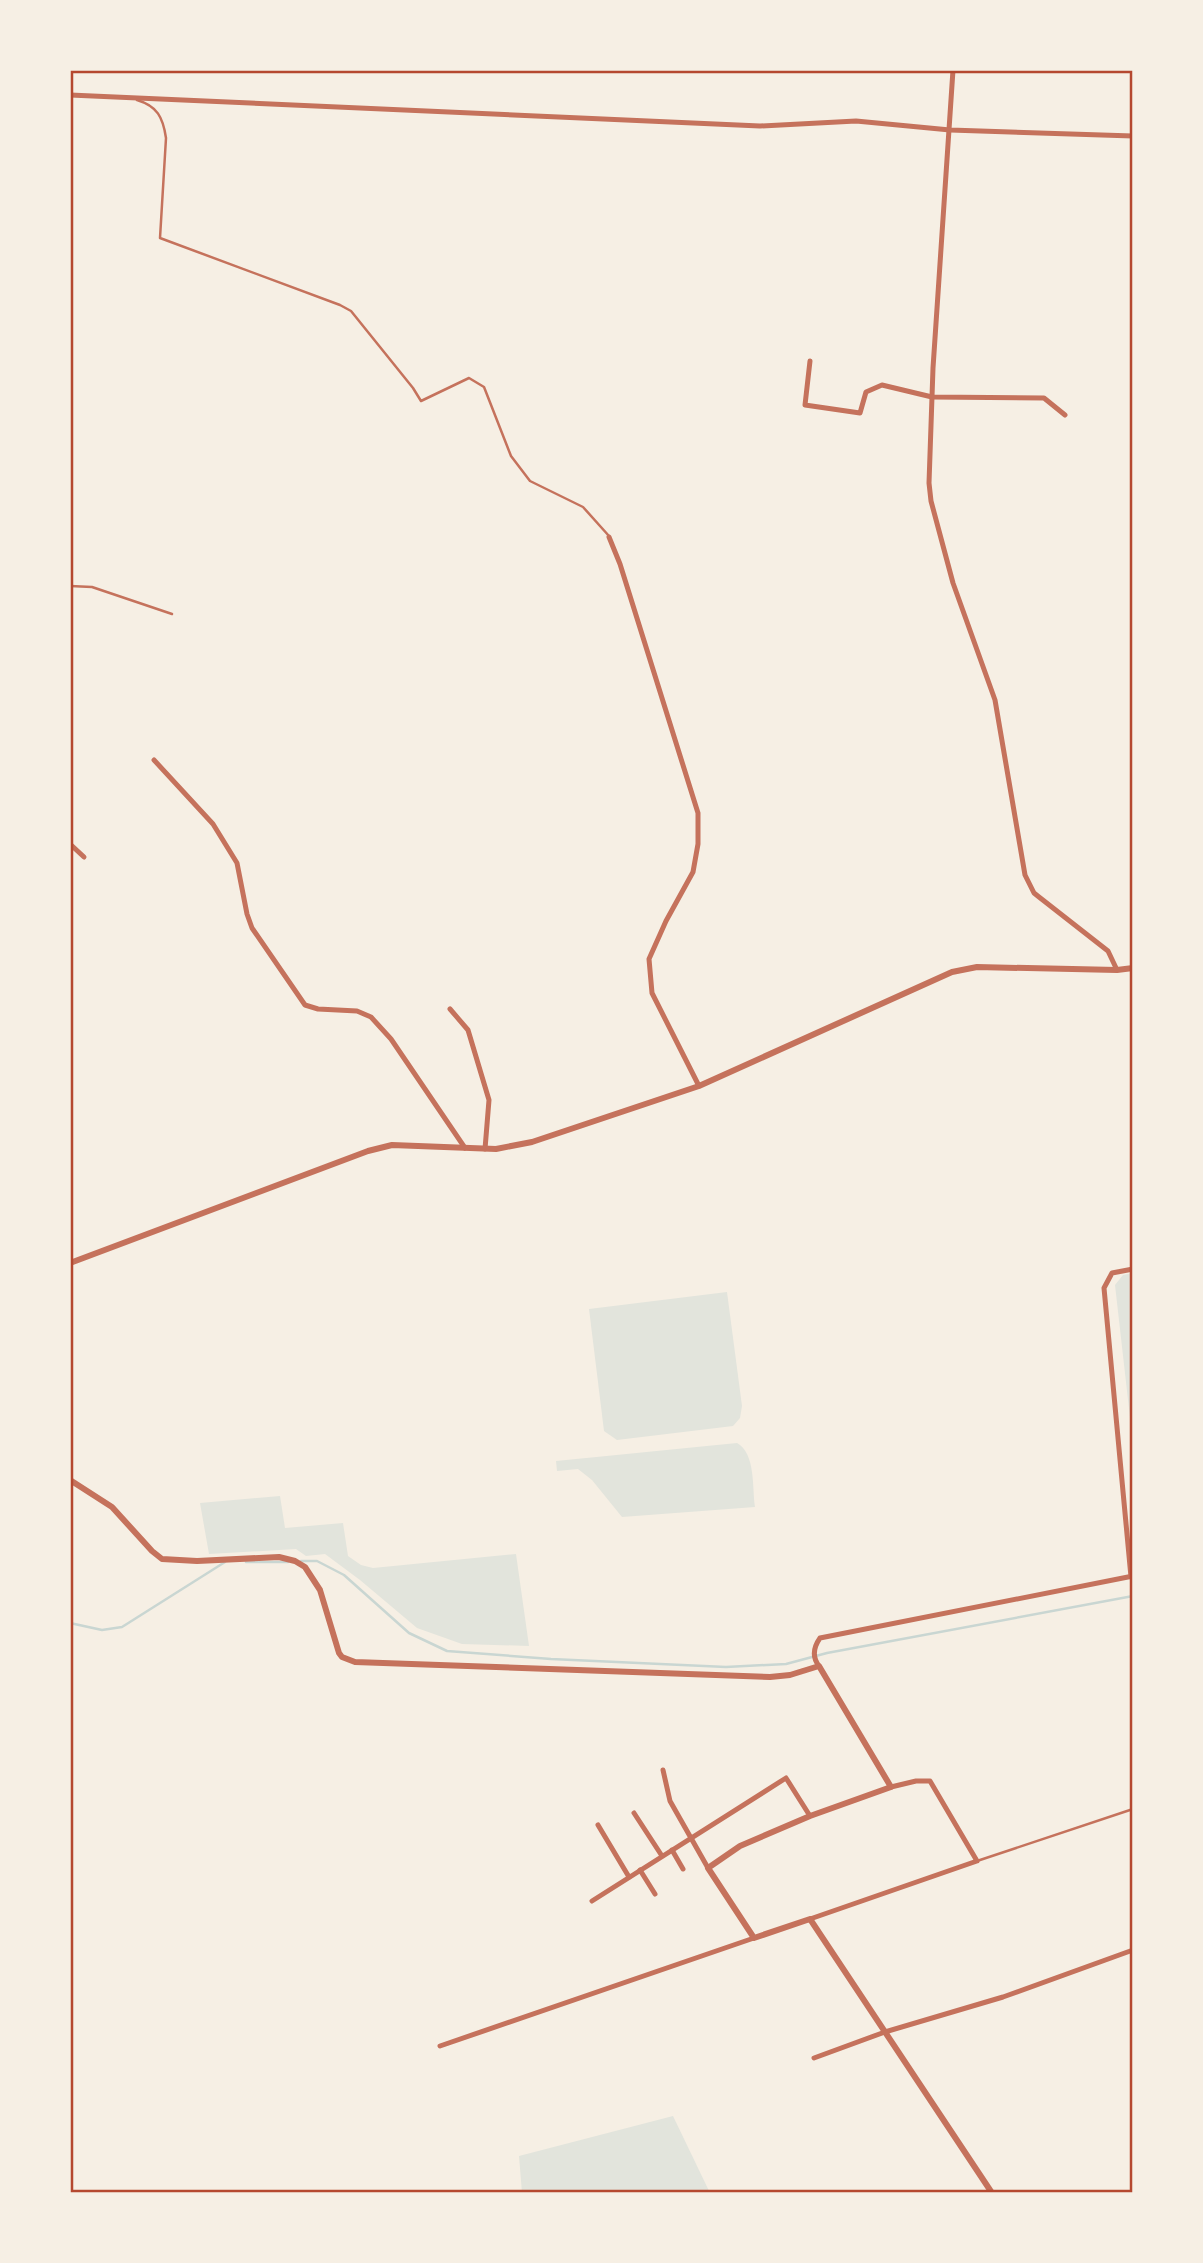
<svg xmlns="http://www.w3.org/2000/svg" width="1203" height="2263" font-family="Quicksand,sans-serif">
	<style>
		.green { fill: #e2e4dc }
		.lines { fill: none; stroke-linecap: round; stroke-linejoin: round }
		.stream { stroke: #c9d6d2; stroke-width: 2.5 }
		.service { stroke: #c5725c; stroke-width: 2.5 }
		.minor { stroke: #c5725c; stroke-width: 5 }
		.tertiary { stroke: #c5725c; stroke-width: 6 }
		.neatline { fill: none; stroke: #b5482f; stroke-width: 2.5 }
	</style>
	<rect width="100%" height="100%" fill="#f6efe4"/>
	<g class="green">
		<path d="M1133,1273V1444L1115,1285L1123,1275Z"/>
		<path d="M727,1292L742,1406L740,1418L733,1426L617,1440L604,1431L589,1309Z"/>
		<path d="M737,1443C756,1454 752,1487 755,1507L622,1517L592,1480L578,1469L557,1471L556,1461Z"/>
		<path d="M280,1496L285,1528L343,1523L348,1556L361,1565L373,1568L516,1554L529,1646L462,1644L417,1628L360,1580L325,1554L306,1556L296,1549L209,1554L200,1503Z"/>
		<path d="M673,2116L710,2193H522L519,2156Z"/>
	</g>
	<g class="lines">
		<g class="stream">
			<path d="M301,1561H317L344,1575L409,1633L447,1651L551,1659L726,1667L786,1664L827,1653L1133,1596"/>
			<path d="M246,1562H288"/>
			<path d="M70,1623L102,1630L122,1627L225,1562"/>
		</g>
		<g class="service">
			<path d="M137,100C157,106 163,117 166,138L160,238L340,305L351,311L413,388L421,401L469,378L484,387L511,456L530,481L583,507L609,536"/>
			<path d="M70,586L92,587L172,614"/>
			<path d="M977,1861L1133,1809"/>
		</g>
		<g class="minor">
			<path d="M953,70L933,368L929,483L931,501L953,583L995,700L1025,875L1034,893L1039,897L1108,951L1117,970"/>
			<path d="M70,95L760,126L856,121L950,130L1133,136"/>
			<path d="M810,361L805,405L860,413L866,392L882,385L932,397L1044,398L1065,415"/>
			<path d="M609,537L620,564L698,813V844L693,872L666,921L649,959L652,993L699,1086"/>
			<path d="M154,760L213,824L237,863L247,914L252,928L305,1005L318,1009L357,1011L371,1017L391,1039L465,1148"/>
			<path d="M70,844L84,857"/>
			<path d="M450,1009L468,1030L489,1100L485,1149"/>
			<path d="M1131,1577L1104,1288L1112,1273L1133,1269"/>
			<path d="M819,1666C812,1657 813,1648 820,1638L1133,1576"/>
			<path d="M663,1770L670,1801L708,1868"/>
			<path d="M634,1813L662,1856"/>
			<path d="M598,1825L629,1877"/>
			<path d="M672,1850L683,1869"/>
			<path d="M640,1870L655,1894"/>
			<path d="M592,1901L786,1778L810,1816"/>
			<path d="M810,1919L977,1861L930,1781H916L891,1787"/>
			<path d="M440,2046L754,1938"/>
			<path d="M814,2058L885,2032L1003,1997L1133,1950"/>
		</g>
		<g class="tertiary">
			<path d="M70,1263L368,1151L392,1145L496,1149L532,1142L699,1086L952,972L977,967L1117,970L1133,968"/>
			<path d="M70,1480L112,1507L152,1551L162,1559L197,1561L279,1557L295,1561L305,1567L320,1590L339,1653L342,1657L355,1662L770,1677L790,1675L819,1666L891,1787L810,1816L740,1846L708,1868L754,1938L810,1919L992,2193"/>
		</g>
	</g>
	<rect width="1203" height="2263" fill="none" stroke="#f6efe4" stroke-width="144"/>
	<rect x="72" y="72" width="1059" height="2119" class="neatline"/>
</svg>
